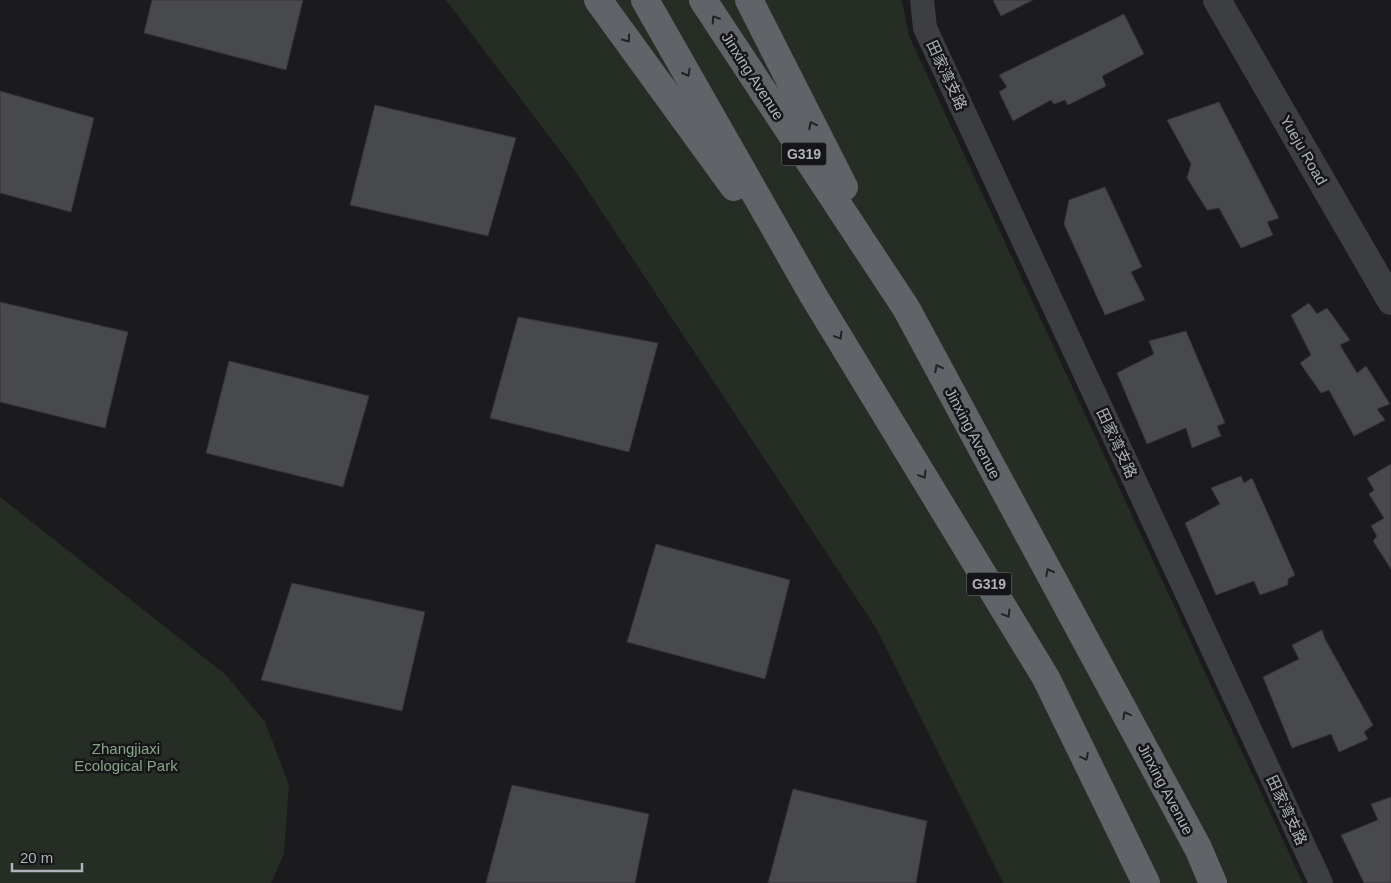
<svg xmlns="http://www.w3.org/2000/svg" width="1391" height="883" font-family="Helvetica,'Noto Sans SC',sans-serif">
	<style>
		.green { fill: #252d25 }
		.building { fill: #48494d; stroke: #353539 }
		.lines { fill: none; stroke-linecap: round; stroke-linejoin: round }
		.minor { stroke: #3c3e42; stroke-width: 24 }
		.tertiary { stroke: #3c3e42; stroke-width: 28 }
		.trunk { stroke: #606469; stroke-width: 28 }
		.oneway { stroke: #212224 }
		.labels { text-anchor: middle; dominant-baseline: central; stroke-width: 5; stroke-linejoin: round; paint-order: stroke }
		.shield { fill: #161618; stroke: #81858a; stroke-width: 1 }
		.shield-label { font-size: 14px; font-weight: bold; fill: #afb4bb }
		.street-label { font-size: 15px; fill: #afb4bb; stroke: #161618 }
		.park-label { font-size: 15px; fill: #88a487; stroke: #161618 }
	</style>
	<rect width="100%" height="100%" fill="#1b1b1d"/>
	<g class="green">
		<path d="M446,0H902L909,36L1303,883H1003L876,628L573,168Z"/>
		<path d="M0,497L225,674L265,722L289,785L284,854L271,883H0Z"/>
	</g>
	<g class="building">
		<path d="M152,0H303L286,70L144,33Z"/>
		<path d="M993,0H1033L1001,16Z"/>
		<path d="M1124,14L1144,54L1102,76L1106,86L1068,105L1065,100L1054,104L1051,100L1013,121L999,92L1007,87L999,75Z"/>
		<path d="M0,91L94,118L71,212L0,193Z"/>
		<path d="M1219,102L1279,218L1267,222L1273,235L1241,248L1219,208L1207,210L1187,178L1191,164L1167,120Z"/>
		<path d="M375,105L516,138L488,236L350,205Z"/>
		<path d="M1105,187L1142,267L1131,272L1145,300L1105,315L1064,224L1069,200Z"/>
		<path d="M0,302L128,332L105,428L0,402Z"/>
		<path d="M1309,303L1317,314L1327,308L1350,340L1340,345L1357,373L1366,366L1390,404L1377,409L1385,420L1354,436L1329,390L1321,393L1300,363L1311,355L1291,315Z"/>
		<path d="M518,317L658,343L629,452L490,418Z"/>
		<path d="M1186,331L1225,423L1217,426L1221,436L1192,448L1186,428L1147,444L1117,373L1154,354L1149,341Z"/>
		<path d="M229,361L369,396L343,487L206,453Z"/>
		<path d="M1391,464V569L1373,541L1377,536L1371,526L1384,518L1369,494L1374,490L1367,478Z"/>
		<path d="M1241,476L1244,483L1252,478L1295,575L1288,579V585L1260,595L1254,581L1216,595L1185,523L1220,504L1211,488Z"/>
		<path d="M656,544L790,580L765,679L627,642Z"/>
		<path d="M292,583L425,612L402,711L261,680Z"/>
		<path d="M1322,630L1325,639L1373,725L1364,732L1368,739L1339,752L1331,734L1292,748L1263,677L1299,659L1292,645Z"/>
		<path d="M512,785L649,814L635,883H486Z"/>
		<path d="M793,789L927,821L916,883H768Z"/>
		<path d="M1391,797V883H1364L1341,835L1378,820L1371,804Z"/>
	</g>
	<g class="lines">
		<path class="minor" d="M922,0L925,28L1321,883"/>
		<path class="tertiary" d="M1217,0L1391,301"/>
		<g class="trunk">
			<path d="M598,0L734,187"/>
			<path d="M645,0L813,295L1046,678L1146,883"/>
			<path d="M703,0L906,308L1198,848L1213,883"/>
			<path d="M749,0L844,187"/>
		</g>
	</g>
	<defs><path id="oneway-chevron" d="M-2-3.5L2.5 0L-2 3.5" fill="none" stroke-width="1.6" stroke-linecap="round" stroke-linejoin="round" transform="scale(1.25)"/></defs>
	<g class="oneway">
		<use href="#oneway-chevron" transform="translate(715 19) rotate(-123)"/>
		<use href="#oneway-chevron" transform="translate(627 39) rotate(54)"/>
		<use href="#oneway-chevron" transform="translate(687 73) rotate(60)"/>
		<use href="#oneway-chevron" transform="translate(812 125) rotate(-117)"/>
		<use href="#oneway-chevron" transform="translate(839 336) rotate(59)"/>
		<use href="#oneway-chevron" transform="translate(938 368) rotate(-118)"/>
		<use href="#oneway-chevron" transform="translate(923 475) rotate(59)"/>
		<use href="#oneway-chevron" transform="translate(1049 572) rotate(-118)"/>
		<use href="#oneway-chevron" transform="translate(1007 614) rotate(59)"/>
		<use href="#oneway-chevron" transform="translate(1126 715) rotate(-118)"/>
		<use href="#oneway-chevron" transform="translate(1085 757) rotate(64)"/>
	</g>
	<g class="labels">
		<g class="shield">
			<rect x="781.5" y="142.5" width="45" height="23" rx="4"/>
			<rect x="966.5" y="572.5" width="45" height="23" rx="4"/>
		</g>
		<g class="shield-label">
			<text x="804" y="154">G319</text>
			<text x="989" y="584">G319</text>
		</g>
		<g class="street-label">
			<text transform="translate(947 75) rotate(65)">田家湾支路</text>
			<text transform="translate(753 76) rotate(57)">Jinxing Avenue</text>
			<text transform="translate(1304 150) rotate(60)">Yueju Road</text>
			<text transform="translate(973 433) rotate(62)">Jinxing Avenue</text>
			<text transform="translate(1117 443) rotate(65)">田家湾支路</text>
			<text transform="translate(1166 789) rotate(62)">Jinxing Avenue</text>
			<text transform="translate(1287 810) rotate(65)">田家湾支路</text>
		</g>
		<g class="park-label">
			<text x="126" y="748">Zhangjiaxi<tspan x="126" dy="17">Ecological Park</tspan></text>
		</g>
	</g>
	<path d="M12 863v8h70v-8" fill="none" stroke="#afb4bb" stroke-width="2.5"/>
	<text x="20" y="863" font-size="15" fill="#afb4bb" stroke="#161618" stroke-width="4" paint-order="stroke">20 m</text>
</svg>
